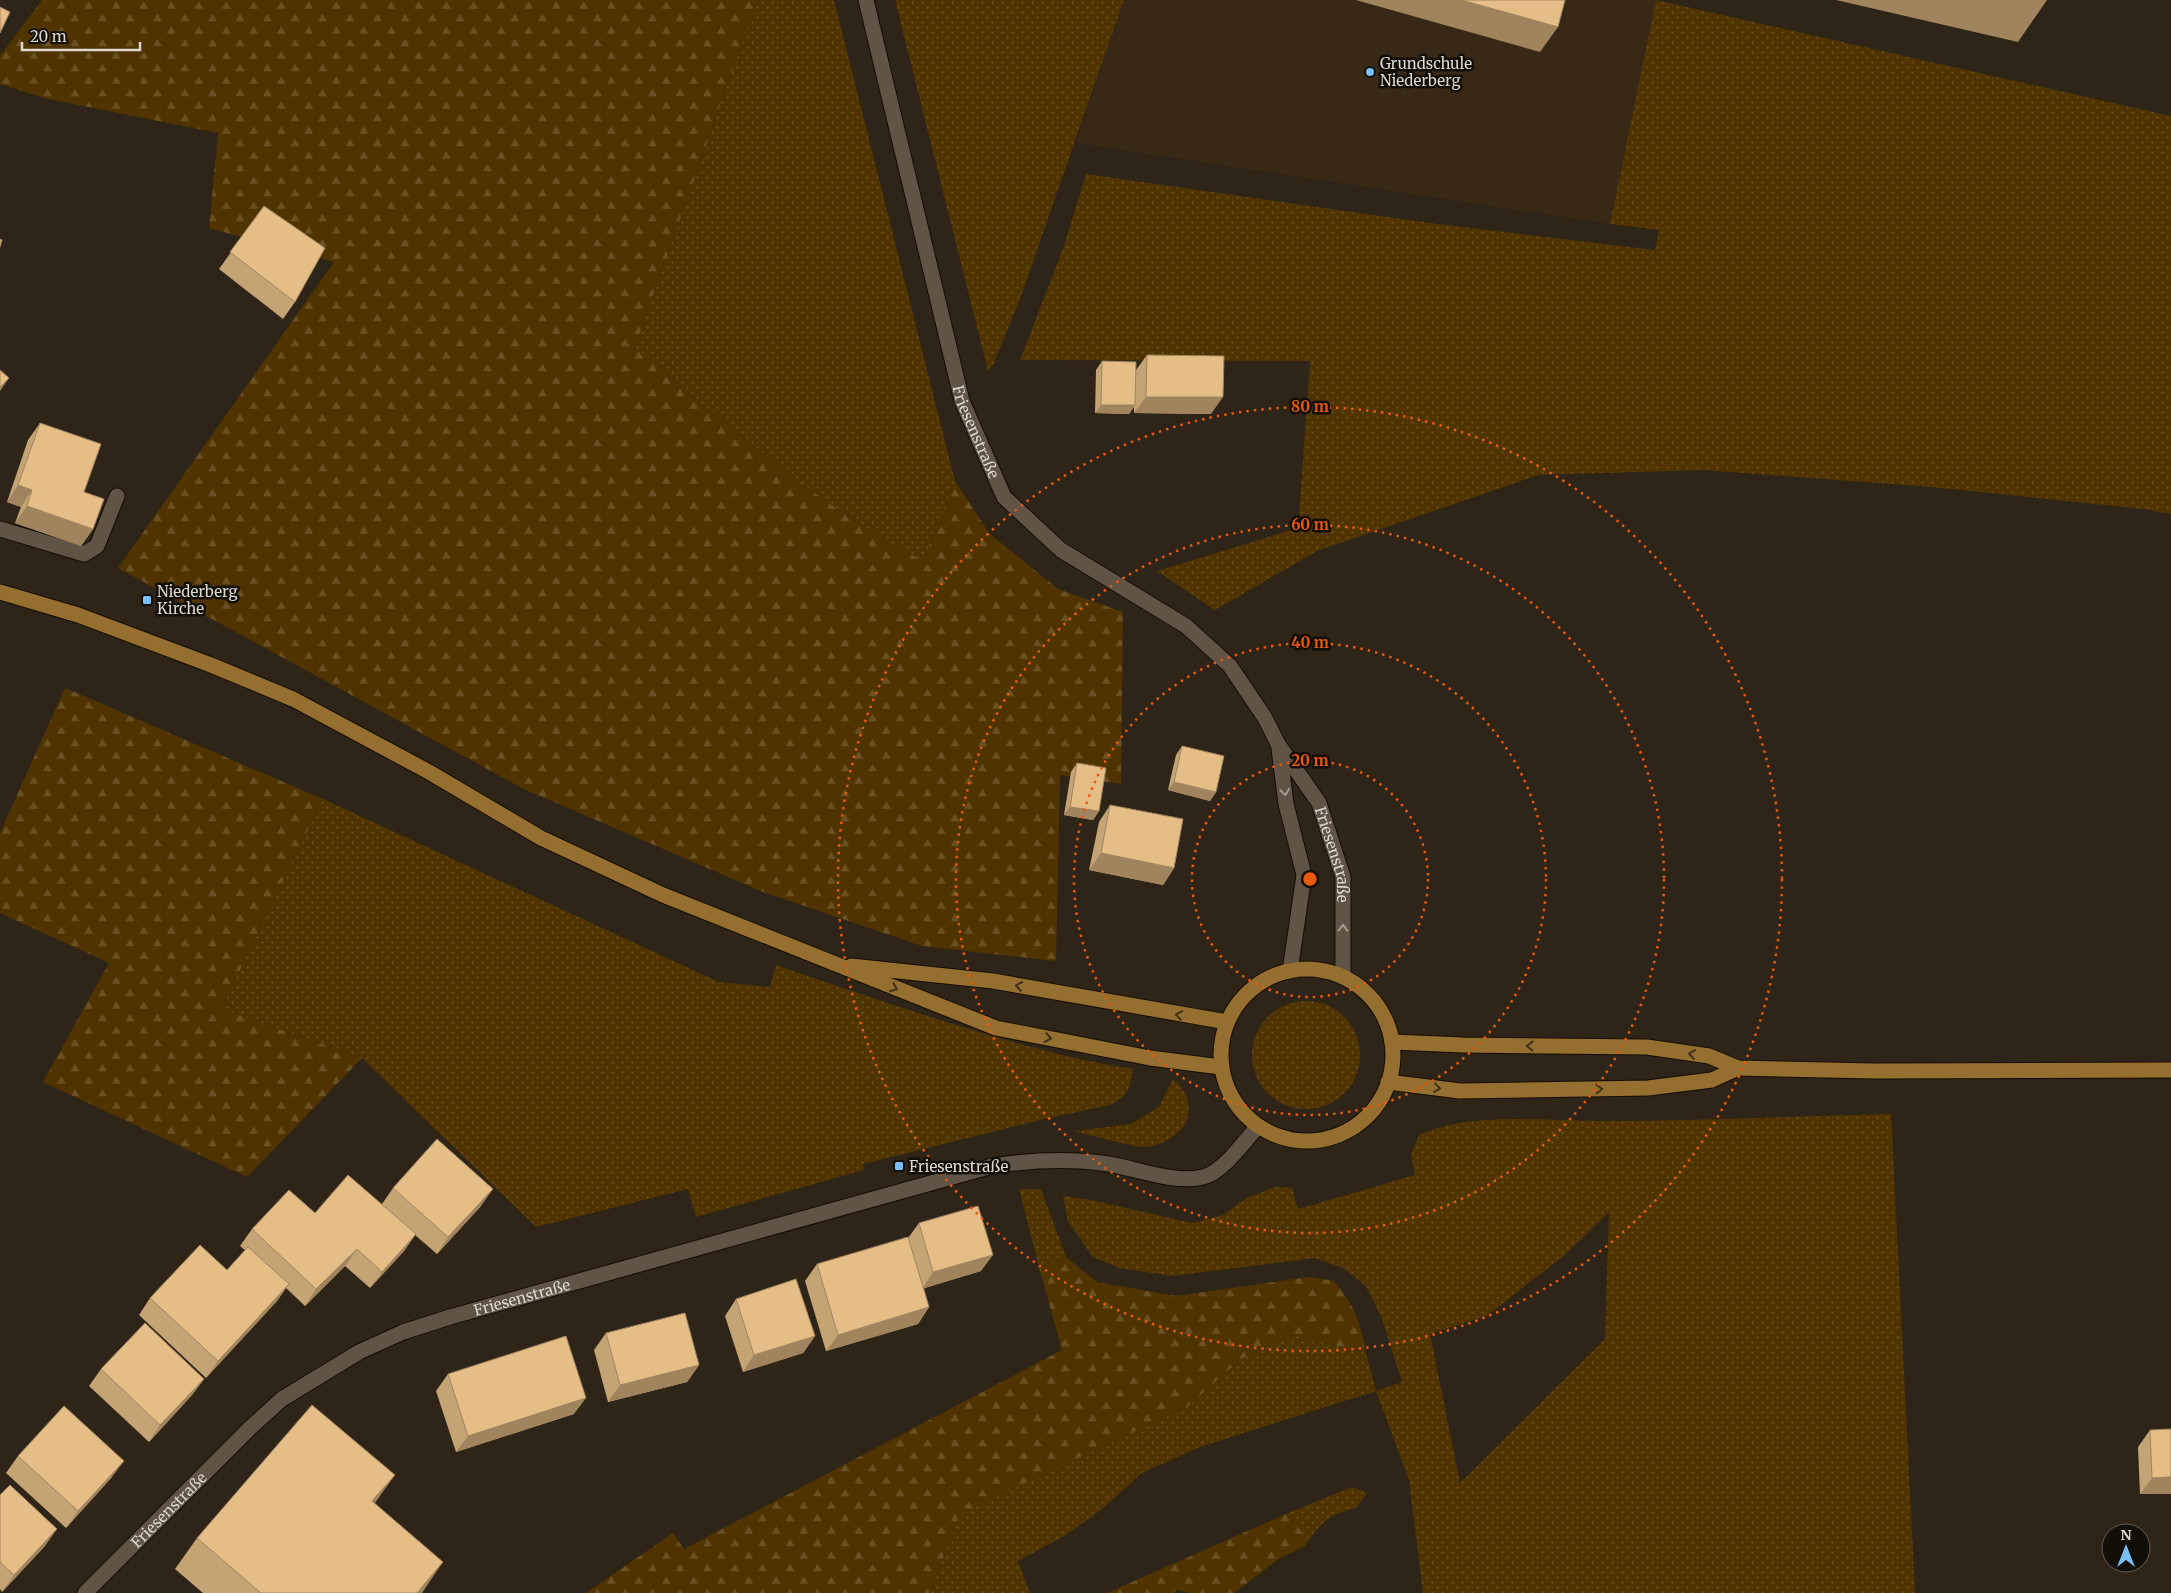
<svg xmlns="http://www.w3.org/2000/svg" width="2171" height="1593" font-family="Merriweather,serif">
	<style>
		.built { fill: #372916 }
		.grass { fill: url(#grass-dots); fill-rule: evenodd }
		.forest { fill: url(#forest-firs) }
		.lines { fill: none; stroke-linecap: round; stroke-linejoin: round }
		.minor-casing { stroke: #160d03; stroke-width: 17 }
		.major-casing { stroke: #160d03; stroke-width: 17 }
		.minor { stroke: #5f5445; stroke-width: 15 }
		.major { stroke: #946f2f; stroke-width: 15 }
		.wall { fill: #c4a374 }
		.shaded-wall { fill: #a0845e }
		.building { fill: #e4bd87; stroke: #a0845e }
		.oneway { stroke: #a59d91 }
		.oneway2 { stroke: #403016 }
		.ring { fill: none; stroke: #e8590c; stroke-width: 2.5; stroke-dasharray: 2.5 5 }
		.poi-dot { fill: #78bff7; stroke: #120e08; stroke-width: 2 }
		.labels { text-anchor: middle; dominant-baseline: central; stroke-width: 5; stroke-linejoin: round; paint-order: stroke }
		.poi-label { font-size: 15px; fill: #ded8d0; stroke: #120e08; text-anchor: start }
		.street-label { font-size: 15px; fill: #ded8d0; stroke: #120e08 }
		.centre { fill: #e8590c; stroke: #120e08; stroke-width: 2.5 }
		.ring-label { font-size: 15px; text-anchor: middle; font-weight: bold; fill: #e8590c; stroke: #120e08; stroke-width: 5; stroke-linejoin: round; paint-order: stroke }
	</style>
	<defs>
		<pattern id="grass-dots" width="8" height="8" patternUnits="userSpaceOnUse" patternTransform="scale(1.25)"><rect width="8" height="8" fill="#503400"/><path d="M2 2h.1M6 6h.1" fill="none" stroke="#695124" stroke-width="1.8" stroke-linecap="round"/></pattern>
		<pattern id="forest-firs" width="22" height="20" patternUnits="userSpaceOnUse" patternTransform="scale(1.25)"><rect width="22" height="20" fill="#503400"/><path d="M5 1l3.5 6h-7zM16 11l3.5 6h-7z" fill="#695124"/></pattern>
	</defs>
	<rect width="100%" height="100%" fill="#2e2417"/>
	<path class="built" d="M1124,0H1656L1610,224L1076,143Z"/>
	<g class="grass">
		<path d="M757,0H834L955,481L923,562C817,504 726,424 635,347Z"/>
		<path d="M895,0H1124L1020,299L993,365L988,371Z"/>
		<path d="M1656,0L2171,116V514L2144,509L1932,487L1703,470L1538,475L1317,551L1215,610L1157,571L1298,528L1310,361L1020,360L1063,249L1086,174L1437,224L1655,250L1659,230L1610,224Z"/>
		<path d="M323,799L719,982L770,987L776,965C836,986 896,1006 956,1025C1015,1043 1072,1060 1133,1069C1129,1090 1129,1095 1110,1105L1044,1119L863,1164L864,1170L696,1217L688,1189L536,1227L362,1058L221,1009Z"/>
		<circle cx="1306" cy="1055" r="54"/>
		<path d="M1173,1079C1185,1089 1191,1100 1188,1116C1185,1132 1164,1145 1147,1147C1136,1148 1089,1135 1075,1131L1131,1124L1159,1107Z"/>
		<path d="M1891,1114L1915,1593H1423L1409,1480L1376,1391L1200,1447L1142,1473L1100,1511L1064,1536L1018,1561L1030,1593H929L960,1514L1188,1406L1241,1359L1294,1335L1366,1353L1376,1391L1402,1382L1382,1319L1366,1286L1343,1268L1315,1258L1173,1276L1119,1268L1092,1256L1068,1221L1063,1196L1091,1200L1192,1223L1223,1215L1247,1198L1275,1187L1292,1188L1298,1209L1415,1175L1411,1155L1419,1135C1471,1111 1549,1121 1606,1121C1701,1121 1796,1116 1891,1114ZM1609,1212L1605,1339L1460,1483L1430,1334L1488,1315L1566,1254Z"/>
		<path d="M1019,1189H1041L1066,1257L1039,1267Z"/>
		<path d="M1352,1487L1367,1493L1356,1508C1333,1512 1322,1521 1309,1540L1286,1514Z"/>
	</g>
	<g class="forest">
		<path d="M42,0H757L635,347C726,424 817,505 923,561L955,481L989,533L1058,589L1123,612L1121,784L1060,775L1056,961L922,946L763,892L524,789L118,568L334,262L209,228L218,133L44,98L0,84V56Z"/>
		<path d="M65,688L323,799L221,1009L362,1058L247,1177L43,1082L109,963L0,913V833Z"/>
		<path d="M1066,1257L1097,1282L1176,1296L1309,1277L1334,1281C1355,1307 1360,1320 1366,1353L1294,1335L1241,1359L1188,1406L960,1514L929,1593H586L673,1533L684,1549L1062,1350L1039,1267Z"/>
		<path d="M1286,1514L1309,1540L1305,1546L1280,1558L1234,1593H1191L1177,1590L1173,1593H1107Z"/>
	</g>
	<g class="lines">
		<g class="minor-casing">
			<g id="minor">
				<path id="s1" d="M866,0L962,401L1004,497L1061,550L1186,626L1230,666L1265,718L1278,744L1319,803L1343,877V977"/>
				<path d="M0,529L84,554L97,546L117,496"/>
				<path d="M1279,748L1286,804L1304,875L1290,971"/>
				<path id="s2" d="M85,1593L250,1428L282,1399L359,1352L403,1332L450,1317L992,1166C1031,1160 1070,1158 1109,1164C1137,1169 1176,1184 1203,1177C1222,1173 1245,1141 1258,1126"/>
			</g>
		</g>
		<g class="major-casing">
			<g id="major">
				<path d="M0,592L78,615L211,665L293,699L429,772L541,838L663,895L996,1028L1150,1058L1221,1067"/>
				<path d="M851,966L993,981L1227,1022"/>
				<circle cx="1307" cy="1055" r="86"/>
				<path d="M1392,1042L1463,1045L1647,1047L1709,1056L1738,1068L1874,1071L2171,1070"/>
				<path d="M1388,1082L1460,1091L1648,1088L1712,1080L1738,1068"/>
			</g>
		</g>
		<use href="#minor" class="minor"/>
		<use href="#major" class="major"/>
	</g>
	<g class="wall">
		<path d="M264,206L295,302L283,319L219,269Z"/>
		<path d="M1147,355L1211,414L1134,413V407L1129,414L1095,413L1096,370L1102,361L1136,370Z"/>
		<path d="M40,423L84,492L93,529L81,546L15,523L21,507L7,502L28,440Z"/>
		<path d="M1182,746L1216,792L1210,801L1168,790L1176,755Z"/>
		<path d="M1077,763L1099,811L1093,820L1064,815L1071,772Z"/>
		<path d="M1110,805L1174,868L1163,885L1089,870L1099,822Z"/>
		<path d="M393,1188L481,1206L437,1254L415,1235L404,1251L370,1288L345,1266L305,1306L286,1288L277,1301L206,1378L139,1315L150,1298L227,1270L245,1250L240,1246L252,1229L315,1213L382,1204Z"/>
		<path d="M919,1223L981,1271L924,1288L929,1307L918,1324L826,1351L805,1281L817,1264L908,1238Z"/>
		<path d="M736,1299L815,1336L803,1353L743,1372L725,1316Z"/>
		<path d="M606,1333L699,1365L687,1382L608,1402L594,1350Z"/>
		<path d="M101,1369L204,1379L192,1395L149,1442L89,1386Z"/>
		<path d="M448,1374L574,1414L456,1452L436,1391Z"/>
		<path d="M2150,1430L2171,1494H2140L2138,1447Z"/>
		<path d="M18,1456L112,1477L66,1528L6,1473Z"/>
		<path d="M0,1495L45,1546L2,1592L0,1589Z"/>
		<path d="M375,1504L422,1593H203L175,1569L197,1538Z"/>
	</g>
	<g class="shaded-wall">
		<path d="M1356,0H1461L1558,27L1540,52Z"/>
		<path d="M1836,0H2047L2018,42Z"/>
		<path d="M9,378L0,391V387Z"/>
		<path d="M1146,397H1223L1211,414L1134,413Z"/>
		<path d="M1101,405H1135L1129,414L1095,413Z"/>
		<path d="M18,485L32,490L21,507L7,502Z"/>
		<path d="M27,506L93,529L81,546L15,523Z"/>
		<path d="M1174,782L1216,792L1210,801L1168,790Z"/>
		<path d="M1070,807L1099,811L1093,820L1064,815Z"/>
		<path d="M1101,853L1174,868L1163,885L1089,870Z"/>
		<path d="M493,1189L481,1206L437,1254L448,1237Z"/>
		<path d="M416,1234L404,1251L370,1288L382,1272Z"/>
		<path d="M357,1249L345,1266L305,1306L316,1289Z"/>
		<path d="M993,1255L981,1271L922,1289L933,1272Z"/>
		<path d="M289,1284L277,1301L206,1378L218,1361Z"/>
		<path d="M929,1307L918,1324L826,1351L838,1335Z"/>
		<path d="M815,1336L803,1353L743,1372L754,1355Z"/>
		<path d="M699,1365L687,1382L608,1402L620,1385Z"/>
		<path d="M204,1379L192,1395L149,1442L160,1425Z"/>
		<path d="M586,1398L574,1414L456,1452L468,1436Z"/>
		<path d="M124,1461L112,1477L66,1528L78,1511Z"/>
		<path d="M395,1475L372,1507V1501Z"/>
		<path d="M2171,1477V1494H2140L2152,1478Z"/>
		<path d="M57,1529L45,1546L2,1592L14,1575Z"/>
		<path d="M443,1562L422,1593H417Z"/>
	</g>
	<g class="building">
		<path d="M1461,0H1565L1558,27Z"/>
		<path d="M0,7L10,12L0,33Z"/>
		<path d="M264,206L325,248L295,302L230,252Z"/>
		<path d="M0,239L2,240L0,247Z"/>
		<path d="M1147,355L1224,356L1223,397H1146Z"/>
		<path d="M1102,361L1136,362L1135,405H1101Z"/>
		<path d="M0,370L9,378L0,387Z"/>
		<path d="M40,423L101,444L84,492L104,499L93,529L27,506L32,490L18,485Z"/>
		<path d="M1182,746L1224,756L1216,792L1174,782Z"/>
		<path d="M1077,763L1106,768L1099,811L1070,807Z"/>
		<path d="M1110,805L1183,819L1174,868L1101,853Z"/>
		<path d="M437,1139L493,1189L448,1237L393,1188Z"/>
		<path d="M348,1175L416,1234L382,1272L357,1249L316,1289L252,1229L289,1190L315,1213Z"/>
		<path d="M978,1206L993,1255L933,1272L919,1223Z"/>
		<path d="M908,1237L929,1307L838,1335L817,1264Z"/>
		<path d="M200,1245L227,1270L248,1247L289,1284L218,1361L150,1298Z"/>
		<path d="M796,1279L815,1336L754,1355L736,1299Z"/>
		<path d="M685,1313L699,1365L620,1385L606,1333Z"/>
		<path d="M145,1323L204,1379L160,1425L101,1369Z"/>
		<path d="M566,1336L586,1398L468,1436L448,1374Z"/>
		<path d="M312,1405L395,1475L372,1501L443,1562L417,1593H261L197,1538Z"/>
		<path d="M64,1406L124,1461L78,1511L18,1456Z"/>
		<path d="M2171,1429V1477L2152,1478L2150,1430Z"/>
		<path d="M10,1485L57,1529L14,1575L0,1562V1495Z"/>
	</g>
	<defs><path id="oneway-chevron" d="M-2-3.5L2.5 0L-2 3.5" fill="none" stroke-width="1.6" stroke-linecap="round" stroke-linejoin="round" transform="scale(1.25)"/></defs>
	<g class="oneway">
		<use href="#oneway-chevron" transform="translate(1285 792) rotate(82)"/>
		<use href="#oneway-chevron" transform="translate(1343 928) rotate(-89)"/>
	</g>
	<g class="oneway2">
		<use href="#oneway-chevron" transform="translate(1019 986) rotate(-170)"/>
		<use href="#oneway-chevron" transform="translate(894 988) rotate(21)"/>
		<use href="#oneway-chevron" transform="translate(1179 1015) rotate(-171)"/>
		<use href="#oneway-chevron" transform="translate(1048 1038) rotate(11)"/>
		<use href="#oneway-chevron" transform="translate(1530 1046) rotate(-179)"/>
		<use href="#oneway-chevron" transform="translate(1692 1054) rotate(-172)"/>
		<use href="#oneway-chevron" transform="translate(1437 1088) rotate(7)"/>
		<use href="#oneway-chevron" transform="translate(1599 1089) rotate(-1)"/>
	</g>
	<g class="ring">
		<circle cx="1310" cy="879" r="118"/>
		<circle cx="1310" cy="879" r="236"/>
		<circle cx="1310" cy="879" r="354"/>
		<circle cx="1310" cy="879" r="472"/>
	</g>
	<g class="poi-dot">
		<circle cx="1370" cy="72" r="5"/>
		<rect x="142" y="595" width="10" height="10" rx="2.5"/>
		<rect x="894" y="1161" width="10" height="10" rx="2.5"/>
	</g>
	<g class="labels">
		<g class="poi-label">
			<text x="1380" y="63">Grundschule<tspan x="1380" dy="17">Niederberg</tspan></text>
			<text x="157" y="591">Niederberg<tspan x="157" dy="17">Kirche</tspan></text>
			<text x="909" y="1166">Friesenstraße</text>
		</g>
		<g class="street-label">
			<text stroke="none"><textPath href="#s1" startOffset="446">Friesenstraße</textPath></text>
			<text stroke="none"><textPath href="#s1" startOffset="1018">Friesenstraße</textPath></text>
			<text stroke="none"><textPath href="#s2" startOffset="539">Friesenstraße</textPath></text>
			<text stroke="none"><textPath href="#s2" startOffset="118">Friesenstraße</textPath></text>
		</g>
	</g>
	<circle cx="1310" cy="879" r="8" class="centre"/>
	<g class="ring-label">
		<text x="1310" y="412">80 m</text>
		<text x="1310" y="530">60 m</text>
		<text x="1310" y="648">40 m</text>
		<text x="1310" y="766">20 m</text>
	</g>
	<g transform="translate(2126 1548)"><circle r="24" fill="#120e08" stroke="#645f58"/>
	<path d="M0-4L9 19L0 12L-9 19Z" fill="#78bff7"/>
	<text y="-8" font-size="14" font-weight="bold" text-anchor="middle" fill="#ded8d0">N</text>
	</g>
	<path d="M22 42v8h118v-8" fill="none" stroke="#ded8d0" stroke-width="2.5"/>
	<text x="30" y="42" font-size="15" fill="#ded8d0" stroke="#120e08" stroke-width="4" paint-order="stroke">20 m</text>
</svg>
